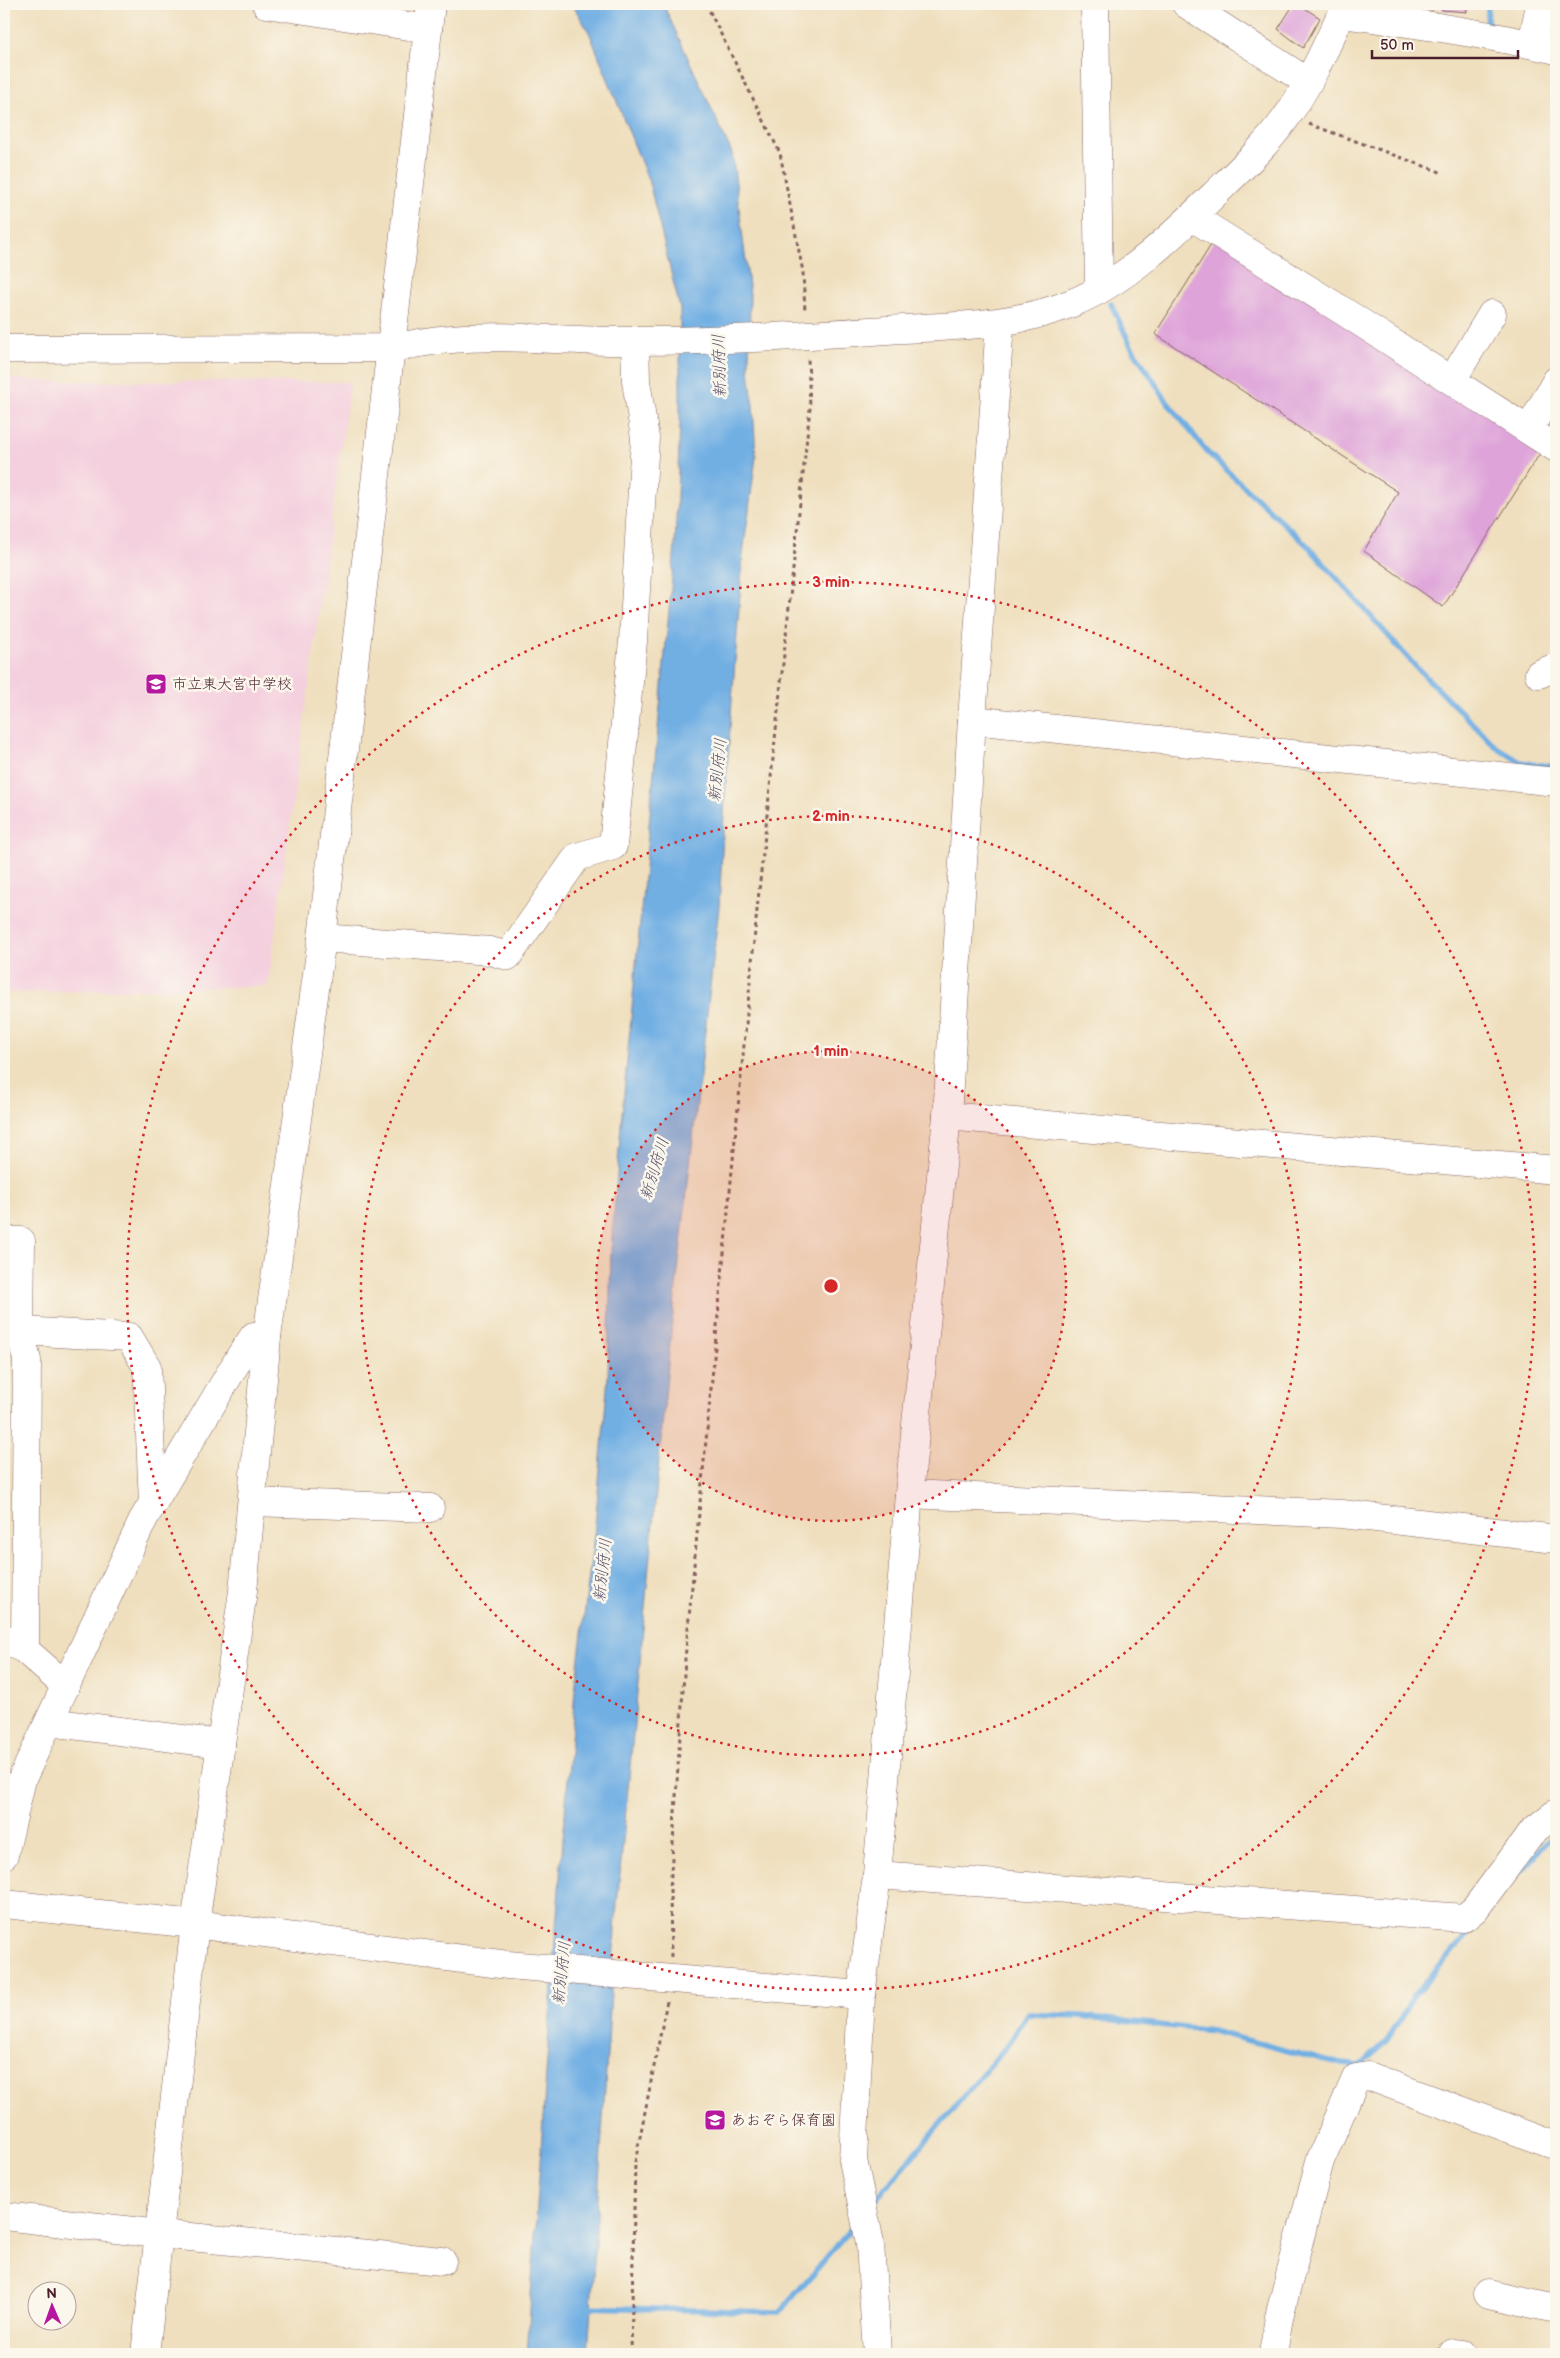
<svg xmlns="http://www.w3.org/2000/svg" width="1560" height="2358" font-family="'Balsamiq Sans','Klee One',sans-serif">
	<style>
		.built { fill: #f4cfde }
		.water { fill: #71afe3; stroke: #5e6787 }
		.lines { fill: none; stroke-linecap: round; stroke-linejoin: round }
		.stream { stroke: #71afe3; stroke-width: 5.5 }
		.building { fill: #dea3d9 }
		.minor-casing { stroke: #84625e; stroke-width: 29 }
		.path { stroke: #84625e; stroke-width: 3; stroke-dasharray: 4 4; stroke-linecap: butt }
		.minor { stroke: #fff; stroke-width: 28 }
		.ring { fill: none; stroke: #d62828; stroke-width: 2.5; stroke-dasharray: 2.5 5 }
		.labels { text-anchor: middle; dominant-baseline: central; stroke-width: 5; stroke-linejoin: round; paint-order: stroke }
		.poi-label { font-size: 15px; fill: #4a1f2b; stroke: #fbf7ec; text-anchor: start }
		.water-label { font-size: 16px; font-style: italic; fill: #58516b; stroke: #fbf7ec }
		.centre { fill: #d62828; stroke: #fbf7ec; stroke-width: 2.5 }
		.ring-label { font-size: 15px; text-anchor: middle; font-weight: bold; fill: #d62828; stroke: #fbf7ec; stroke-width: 5; stroke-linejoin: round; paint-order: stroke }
	</style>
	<rect width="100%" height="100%" fill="#fbf7ec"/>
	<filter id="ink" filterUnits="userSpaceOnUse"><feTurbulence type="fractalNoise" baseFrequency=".02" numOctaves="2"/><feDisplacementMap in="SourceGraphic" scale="10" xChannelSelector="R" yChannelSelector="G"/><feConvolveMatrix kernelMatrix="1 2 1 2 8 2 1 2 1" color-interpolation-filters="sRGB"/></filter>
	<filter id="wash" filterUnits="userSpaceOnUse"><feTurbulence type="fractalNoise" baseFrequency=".0096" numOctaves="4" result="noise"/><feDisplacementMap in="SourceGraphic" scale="20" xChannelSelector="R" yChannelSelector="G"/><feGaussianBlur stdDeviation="1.12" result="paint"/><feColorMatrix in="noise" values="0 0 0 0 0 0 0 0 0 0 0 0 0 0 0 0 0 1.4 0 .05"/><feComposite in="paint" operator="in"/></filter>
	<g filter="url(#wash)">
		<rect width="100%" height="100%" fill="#efdfbe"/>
		<path class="built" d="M4,378L52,381L350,382L268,986L4,993Z"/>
		<path class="water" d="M572,4H663L732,153L750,294L749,369L753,405L756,457L743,554L725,795L719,907L671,1333L616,1915L588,2354H527L556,1927L575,1690L595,1527L608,1377L611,1251L621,1125L675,546L680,422V309L649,182L589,32Z"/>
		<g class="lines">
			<g class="stream">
				<path d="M1488,4L1487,25H1492"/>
				<path d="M1111,304L1131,346L1168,403L1208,453L1309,547L1417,668L1495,746L1520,762L1556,767"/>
				<path d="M1512,1881L1556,1832"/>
				<path d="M871,2205L1010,2042L1027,2014L1080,2016L1212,2031L1334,2063L1360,2066L1387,2040L1414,1996L1476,1924"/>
				<path d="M583,2307L780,2312L857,2222"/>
			</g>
		</g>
		<g id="blocks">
			<g class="building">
				<path d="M1294,4H1298L1320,18L1303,48L1278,29Z"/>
				<path d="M1412,4H1434L1433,10Z"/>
				<path d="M1442,4H1466L1467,12L1442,10Z"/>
				<path d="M1544,4H1556V23L1541,18Z"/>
				<path d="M1216,237L1544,447L1443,607L1364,551L1398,492L1155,334Z"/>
			</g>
		</g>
	</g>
	<g filter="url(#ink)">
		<use href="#blocks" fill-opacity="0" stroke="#84625e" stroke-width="1"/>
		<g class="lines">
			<g class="minor-casing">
				<g id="minor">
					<path d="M266,4L428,29"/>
					<path d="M1095,4L1099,290"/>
					<path d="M1186,4L1308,82"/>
					<path d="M1342,14C1414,23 1485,33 1556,50"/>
					<path d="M1532,44L1540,4"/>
					<path d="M1192,217L1343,311L1556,448"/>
					<path d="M4,349L391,348C411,345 431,340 451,339C506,334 562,341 617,341C707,342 797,336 887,330C950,326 1013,327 1072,303C1131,279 1179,229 1224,185C1248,162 1272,139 1290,112C1313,78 1329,40 1346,4"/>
					<path d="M1452,380L1492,314"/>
					<path d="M1529,430L1556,381"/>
					<path d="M1539,674L1556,667"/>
					<path d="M972,720L1556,782"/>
					<path d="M322,938L490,951L508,956L577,857L613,846L633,641L645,438L636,381L635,341"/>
					<path d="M947,1116L1556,1170"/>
					<path d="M4,1241H21L20,1331L27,1360L25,1650"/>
					<path d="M20,1331L129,1337L147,1367L153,1503"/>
					<path d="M909,1494L1342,1514L1556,1539"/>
					<path d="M252,1502L430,1508"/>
					<path d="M4,1638L25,1650L66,1686"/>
					<path d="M49,1722L221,1744"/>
					<path d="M4,1855L22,1779L144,1518L241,1355L254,1336L267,1337"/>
					<path d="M877,1875L1464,1918L1475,1909L1533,1831L1556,1813"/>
					<path d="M4,1904L195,1924L508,1965L861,1995"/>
					<path d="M4,2216L159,2234L442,2261"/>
					<path d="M1488,2294L1556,2309"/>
					<path d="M1453,2353L1462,2354"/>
					<path d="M145,2354L195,1924L243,1591L267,1337L322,938L431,4"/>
					<path d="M877,2354L870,2243L853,2160L861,1995L877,1875L909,1494L947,1116L972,720L1000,323"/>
					<path d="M1273,2354L1279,2317L1320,2161L1356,2078L1368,2076L1556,2146"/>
				</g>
			</g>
			<g class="path">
				<path d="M706,4L780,153L803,272L805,312"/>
				<path d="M1309,124L1443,173"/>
				<path d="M671,1957L670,1889L685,1659L757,910L810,408L808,358"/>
				<path d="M631,2354L635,2162L667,2001"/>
			</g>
			<use href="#minor" class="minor"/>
		</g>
	</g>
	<circle cx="831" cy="1286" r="235" fill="#d62828" fill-opacity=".12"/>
	<g class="ring">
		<circle cx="831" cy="1286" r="235"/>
		<circle cx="831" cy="1286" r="470"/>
		<circle cx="831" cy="1286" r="704"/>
	</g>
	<defs>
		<g id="school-square" transform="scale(1.125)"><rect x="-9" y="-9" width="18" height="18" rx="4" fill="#b5179e" stroke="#fbf7ec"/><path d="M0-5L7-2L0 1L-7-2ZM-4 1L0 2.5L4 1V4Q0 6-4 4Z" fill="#fff"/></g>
	</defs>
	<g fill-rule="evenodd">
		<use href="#school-square" x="156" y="684"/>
		<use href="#school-square" x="715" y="2120"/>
	</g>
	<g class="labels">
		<g class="poi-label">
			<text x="172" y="684">市立東大宮中学校</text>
			<text x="731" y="2120">あおぞら保育園</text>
		</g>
		<g class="water-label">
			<text transform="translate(720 366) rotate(-92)">新別府川</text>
			<text transform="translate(718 770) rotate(-84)">新別府川</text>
			<text transform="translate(655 1169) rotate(-73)">新別府川</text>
			<text transform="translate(603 1570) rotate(-84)">新別府川</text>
			<text transform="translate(562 1973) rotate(-84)">新別府川</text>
		</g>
	</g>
	<circle cx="831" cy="1286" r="8" class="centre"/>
	<g class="ring-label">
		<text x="831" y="587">3 min</text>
		<text x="831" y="821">2 min</text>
		<text x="831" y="1056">1 min</text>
	</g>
	<rect width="1560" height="2358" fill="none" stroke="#fbf7ec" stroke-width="20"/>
	<g transform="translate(52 2306) rotate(358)"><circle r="24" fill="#fbf7ec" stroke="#b4a19f"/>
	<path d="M0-4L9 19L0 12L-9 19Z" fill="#b5179e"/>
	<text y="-8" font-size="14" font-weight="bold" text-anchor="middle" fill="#4a1f2b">N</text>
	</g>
	<path d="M1372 50v8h146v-8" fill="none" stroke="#4a1f2b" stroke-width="2.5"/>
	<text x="1380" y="50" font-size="15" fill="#4a1f2b" stroke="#fbf7ec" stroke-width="4" paint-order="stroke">50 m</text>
</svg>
